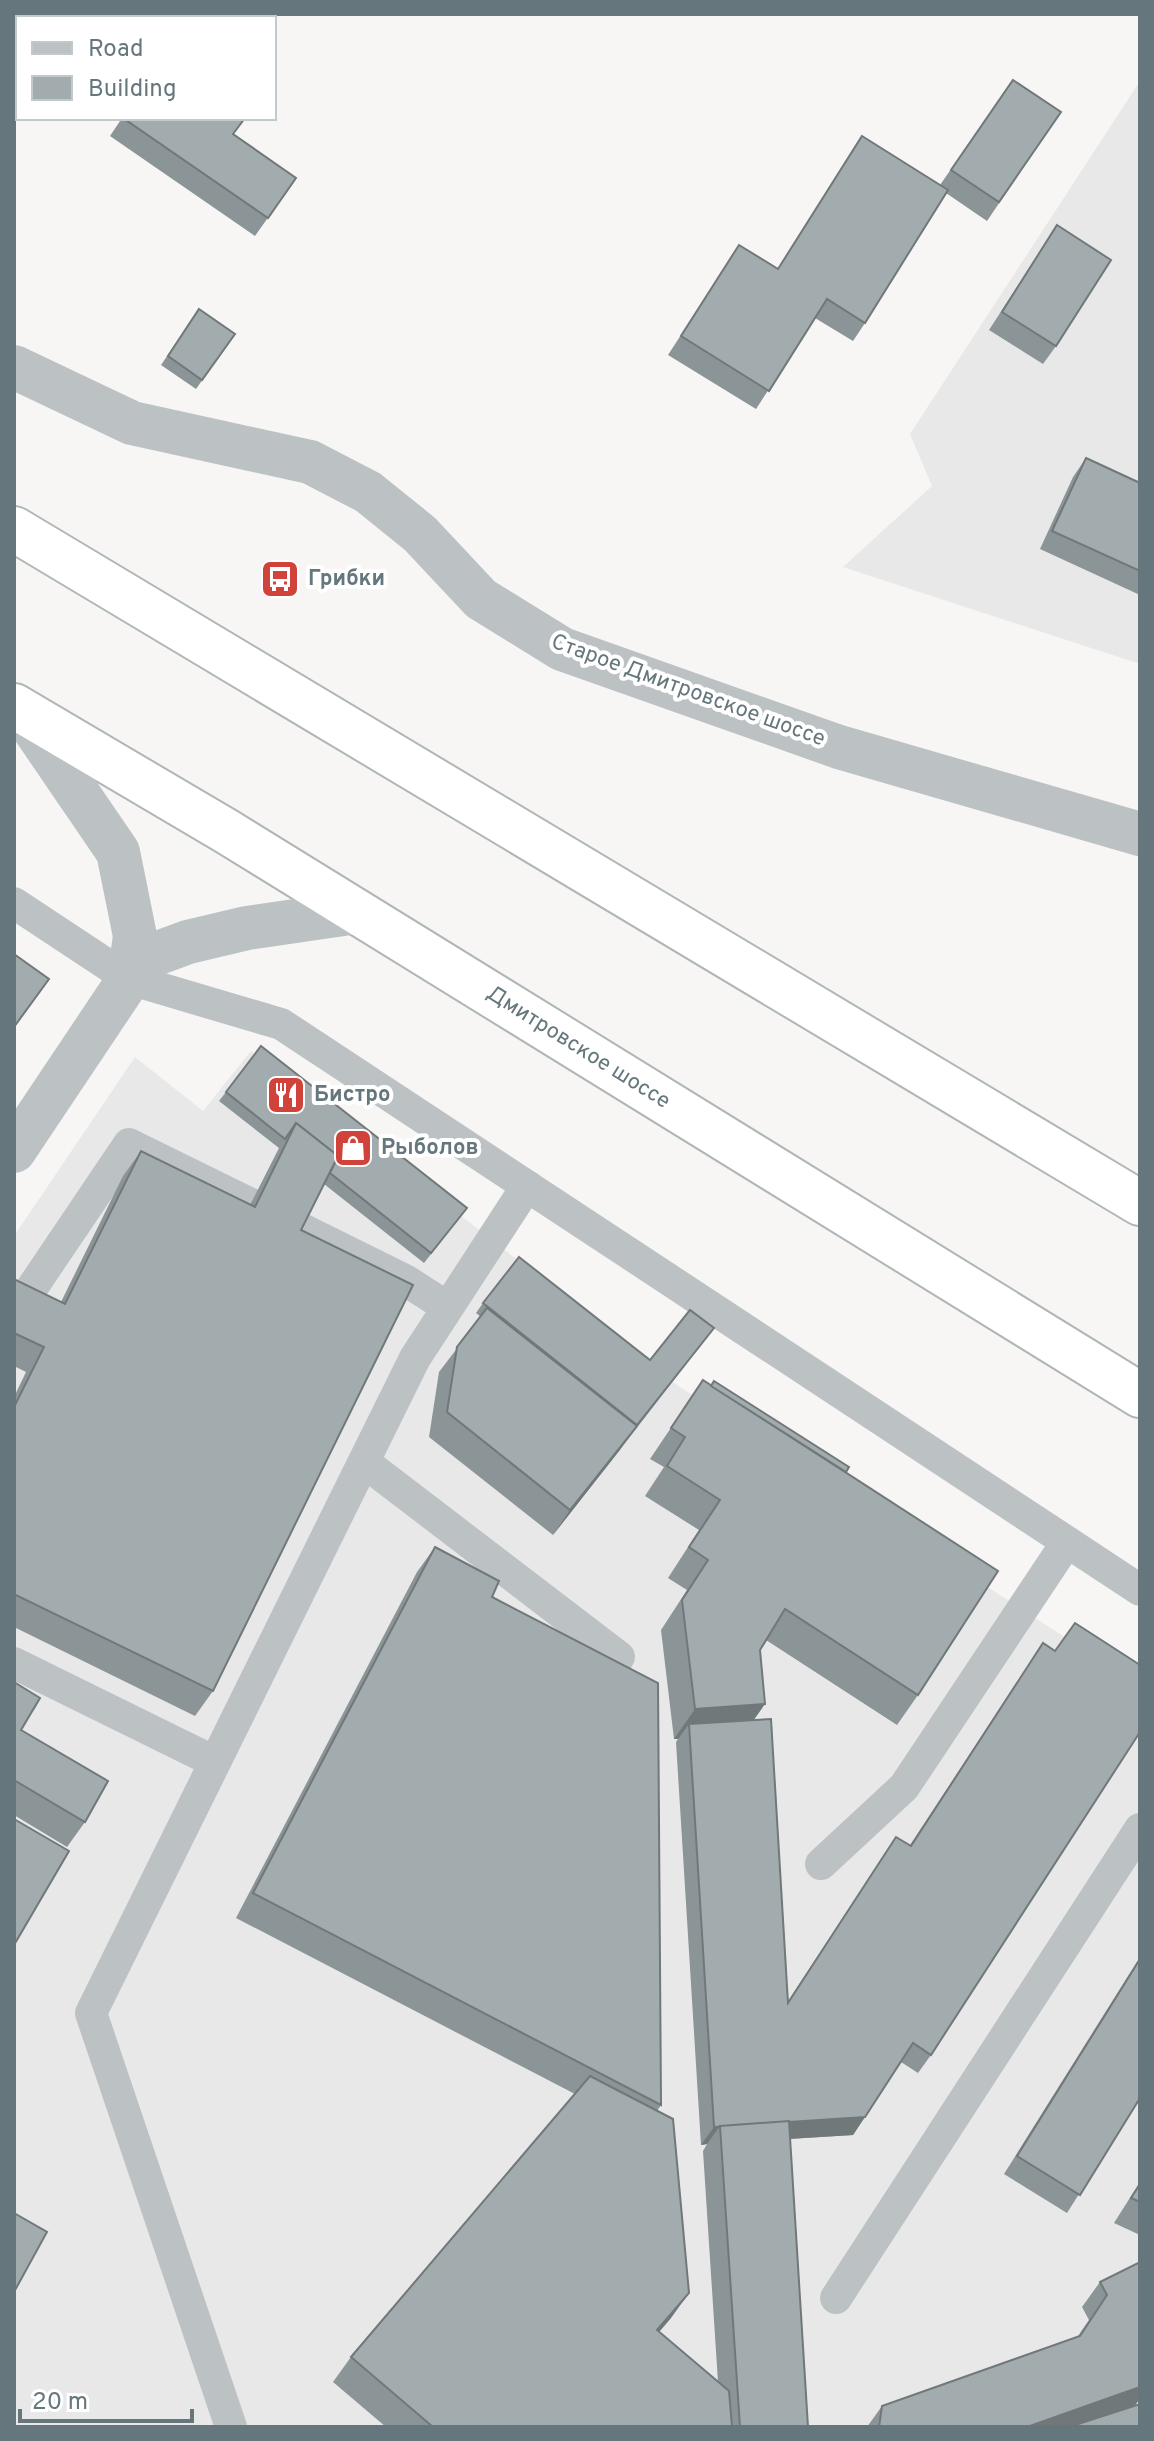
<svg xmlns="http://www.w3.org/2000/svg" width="1154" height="2441" font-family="Overpass,sans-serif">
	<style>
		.built { fill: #e8e8e8 }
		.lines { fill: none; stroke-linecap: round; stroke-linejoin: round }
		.trunk-casing { stroke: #b0b6b7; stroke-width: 48 }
		.service { stroke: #bcc2c4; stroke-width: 32 }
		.minor { stroke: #bcc2c4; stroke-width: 44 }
		.trunk { stroke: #fff; stroke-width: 44 }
		.wall { fill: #8b9496 }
		.shaded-wall { fill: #71787a }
		.building { fill: #a2acaf; stroke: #71787a; stroke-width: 2 }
		.labels { text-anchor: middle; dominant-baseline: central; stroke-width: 8; stroke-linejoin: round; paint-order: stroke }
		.poi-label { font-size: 22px; font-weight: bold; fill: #65777c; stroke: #fff; text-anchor: start }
		.street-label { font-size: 22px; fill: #65777c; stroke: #fff }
	</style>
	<rect width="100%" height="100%" fill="#f7f6f4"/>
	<g class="built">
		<path d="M1140,81V664L843,567L932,486L910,434Z"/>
		<path d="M251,1051L677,1385L1140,1686V2427H14V1236L135,1057L203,1111Z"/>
	</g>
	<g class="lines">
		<g class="trunk-casing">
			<g id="trunk">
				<path d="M14,529L1140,1203"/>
				<path d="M14,706L226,831L1140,1395"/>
			</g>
		</g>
		<g class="service">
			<path d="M14,903L129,979L281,1024L1140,1590"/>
			<path d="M298,1227L405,1280L447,1307"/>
			<path d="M15,1313L129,1144L251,1204"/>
			<path d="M364,1462L619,1657"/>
			<path d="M14,1663L215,1762"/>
			<path d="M821,1864L904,1787L1067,1542"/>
			<path d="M836,2298L1140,1829"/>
			<path d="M231,2427L91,2013L415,1358L527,1186"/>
		</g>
		<g class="minor">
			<path d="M14,367L132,423L310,462L368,492L420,534L481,599L562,649L839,747L1140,834"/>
			<path d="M21,710L118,852L135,936L129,979"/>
			<path d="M14,1151L129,979L150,956L188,942L247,928L357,912"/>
		</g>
		<use href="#trunk" class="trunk"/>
	</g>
	<g class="wall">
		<path d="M1013,80L1061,112L987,221L946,193L865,323L853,341L815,318L756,409L668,355L739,245L778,268L862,136L940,185Z"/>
		<path d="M122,118H245L233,134L296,178L255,236L110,136Z"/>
		<path d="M1057,225L1056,346L1043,364L989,330Z"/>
		<path d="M199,309L235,334L196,389L161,365Z"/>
		<path d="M1086,458L1140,483V595L1040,549L1073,477Z"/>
		<path d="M226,1092L460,1217L424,1263L324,1184L301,1230L213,1691L195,1716L14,1627V1397L26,1372L14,1366V1279L61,1302L123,1176L141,1151L250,1205L279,1148L219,1101Z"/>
		<path d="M483,1303L650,1360L714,1328L619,1451L553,1535L429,1437L439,1372L481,1317L476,1313Z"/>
		<path d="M703,1380L846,1472L918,1695L897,1725L766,1640L760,1650L754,1720L788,2001L896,1837L910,1845L1043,1643L931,2055L918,2073L901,2062L853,2135L790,2139L808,2427H386L333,2382L351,2357L575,2094L236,1918L417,1572L435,1547L492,1597L661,2105L657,2111L671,2318L659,2332L718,2382L703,2151L707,2144L701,2145L676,1742L678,1739H674L661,1630L687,1590L668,1578L699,1530L645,1496L664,1467L650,1459Z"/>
		<path d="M14,1682L21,1730L85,1822L67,1847L14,1815Z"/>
		<path d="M1140,1957V2098L1067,2213L1004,2174Z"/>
		<path d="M1140,2182V2235L1114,2223Z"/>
		<path d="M1140,2262V2398L1135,2406L1140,2427H867L882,2406L1078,2336L1089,2320L1082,2307L1100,2282Z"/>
	</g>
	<g class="shaded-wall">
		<path d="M14,74L18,75V93L16,94H14Z"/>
		<path d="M637,1426L619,1451L553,1535L570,1510Z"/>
		<path d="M765,1704L744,1734L689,1724L678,1739H674L695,1709Z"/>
		<path d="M865,2117L853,2135L722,2143L720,2126Z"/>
		<path d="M720,2126L707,2144L701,2145L714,2127Z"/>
		<path d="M689,2293L671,2318L639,2355L657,2330Z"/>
		<path d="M1140,2373V2398L1133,2408L1080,2427H1027Z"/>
	</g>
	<g class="building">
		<path d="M14,14H82L80,18H18V75L14,74Z"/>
		<path d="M1013,80L1061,112L999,202L951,170Z"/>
		<path d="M123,118H245L233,134L296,178L268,218Z"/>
		<path d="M862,136L948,190L865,323L827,299L769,391L681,336L739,245L778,269Z"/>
		<path d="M1057,225L1111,260L1056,346L1002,312Z"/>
		<path d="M199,309L235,334L202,380L168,356Z"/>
		<path d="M1086,458L1140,483V571L1052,531Z"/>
		<path d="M14,954L49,979L14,1027Z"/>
		<path d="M261,1046L467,1208L431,1253L330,1173L338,1156L296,1123L285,1139L226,1092Z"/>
		<path d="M296,1123L338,1156L301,1230L413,1285L213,1691L16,1595L14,1599V1407L44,1347L14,1333V1279L65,1304L141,1151L255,1207Z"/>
		<path d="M519,1257L650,1360L690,1310L714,1328L637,1425L483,1303Z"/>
		<path d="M487,1308L637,1426L570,1510L447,1412L457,1347Z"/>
		<path d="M703,1380L998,1571L918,1695L785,1609L760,1650L765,1704L695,1709L682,1600L708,1560L689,1547L720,1500L667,1466L685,1437L671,1428Z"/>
		<path d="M714,1381L849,1467L846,1472L711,1386Z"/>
		<path d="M435,1547L499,1581L492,1597L658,1683L661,2105L253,1893Z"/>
		<path d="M1075,1623L1140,1665V1732L931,2055L913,2043L865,2117L714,2127L689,1724L771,1719L788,2003L896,1837L911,1846L1043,1643L1055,1651Z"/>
		<path d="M14,1682L40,1698L21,1730L108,1781L85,1822L14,1780Z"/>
		<path d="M14,1819L69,1851L14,1945Z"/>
		<path d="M1140,1959V2098L1080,2195L1017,2156Z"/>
		<path d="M590,2076L673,2119L689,2293L657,2330L729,2391L732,2427H433L351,2357Z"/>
		<path d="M789,2121L808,2427H740L720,2126Z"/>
		<path d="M1140,2184V2202L1131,2198Z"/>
		<path d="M14,2213L47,2232L14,2292Z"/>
		<path d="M1140,2262V2387L1027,2427H879L882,2406L1080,2336L1107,2295L1100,2282Z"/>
		<path d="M1140,2404V2427H1069Z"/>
	</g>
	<defs>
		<g id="bus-square" transform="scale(2)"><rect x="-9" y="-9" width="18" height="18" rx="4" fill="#d1423a" stroke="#fff"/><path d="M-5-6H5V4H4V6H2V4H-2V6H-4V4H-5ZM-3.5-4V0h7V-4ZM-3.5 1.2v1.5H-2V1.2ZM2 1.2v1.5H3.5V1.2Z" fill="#fff"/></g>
		<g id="restaurant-square" transform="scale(2)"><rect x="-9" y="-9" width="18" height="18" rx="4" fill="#d1423a" stroke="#fff"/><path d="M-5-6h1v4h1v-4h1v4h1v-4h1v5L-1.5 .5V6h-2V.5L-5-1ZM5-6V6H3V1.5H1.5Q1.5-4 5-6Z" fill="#fff"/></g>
		<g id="shop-square" transform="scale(2)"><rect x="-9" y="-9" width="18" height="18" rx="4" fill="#d1423a" stroke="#fff"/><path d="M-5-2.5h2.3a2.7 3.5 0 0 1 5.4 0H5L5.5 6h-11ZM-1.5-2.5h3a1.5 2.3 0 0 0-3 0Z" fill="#fff"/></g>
	</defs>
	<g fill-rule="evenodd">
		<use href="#bus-square" x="280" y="579"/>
		<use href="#restaurant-square" x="286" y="1095"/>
		<use href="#shop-square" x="353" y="1148"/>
	</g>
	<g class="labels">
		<g class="poi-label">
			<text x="308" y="579">Грибки</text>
			<text x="314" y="1095">Бистро</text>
			<text x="381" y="1148">Рыболов</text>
		</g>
		<g class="street-label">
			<text transform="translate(688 691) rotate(20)">Старое Дмитровское шоссе</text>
			<text transform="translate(578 1048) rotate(32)">Дмитровское шоссе</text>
		</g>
	</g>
	<rect width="1154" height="2441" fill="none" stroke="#65777c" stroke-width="32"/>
	<rect x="16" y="16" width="260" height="104" fill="#ffffff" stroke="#c1c9cb" stroke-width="2"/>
	<rect x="32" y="42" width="40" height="12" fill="#bcc2c4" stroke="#c1c9cb" stroke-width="2"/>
	<text x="88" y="56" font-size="24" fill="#65777c">Road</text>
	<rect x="32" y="76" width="40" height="24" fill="#a2acaf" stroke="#c1c9cb" stroke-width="2"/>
	<text x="88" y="96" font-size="24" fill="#65777c">Building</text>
	<path d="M20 2409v12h172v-12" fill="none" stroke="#65777c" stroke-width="4"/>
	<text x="32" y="2409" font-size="24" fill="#65777c" stroke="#ffffff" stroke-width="6" paint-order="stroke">20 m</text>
</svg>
